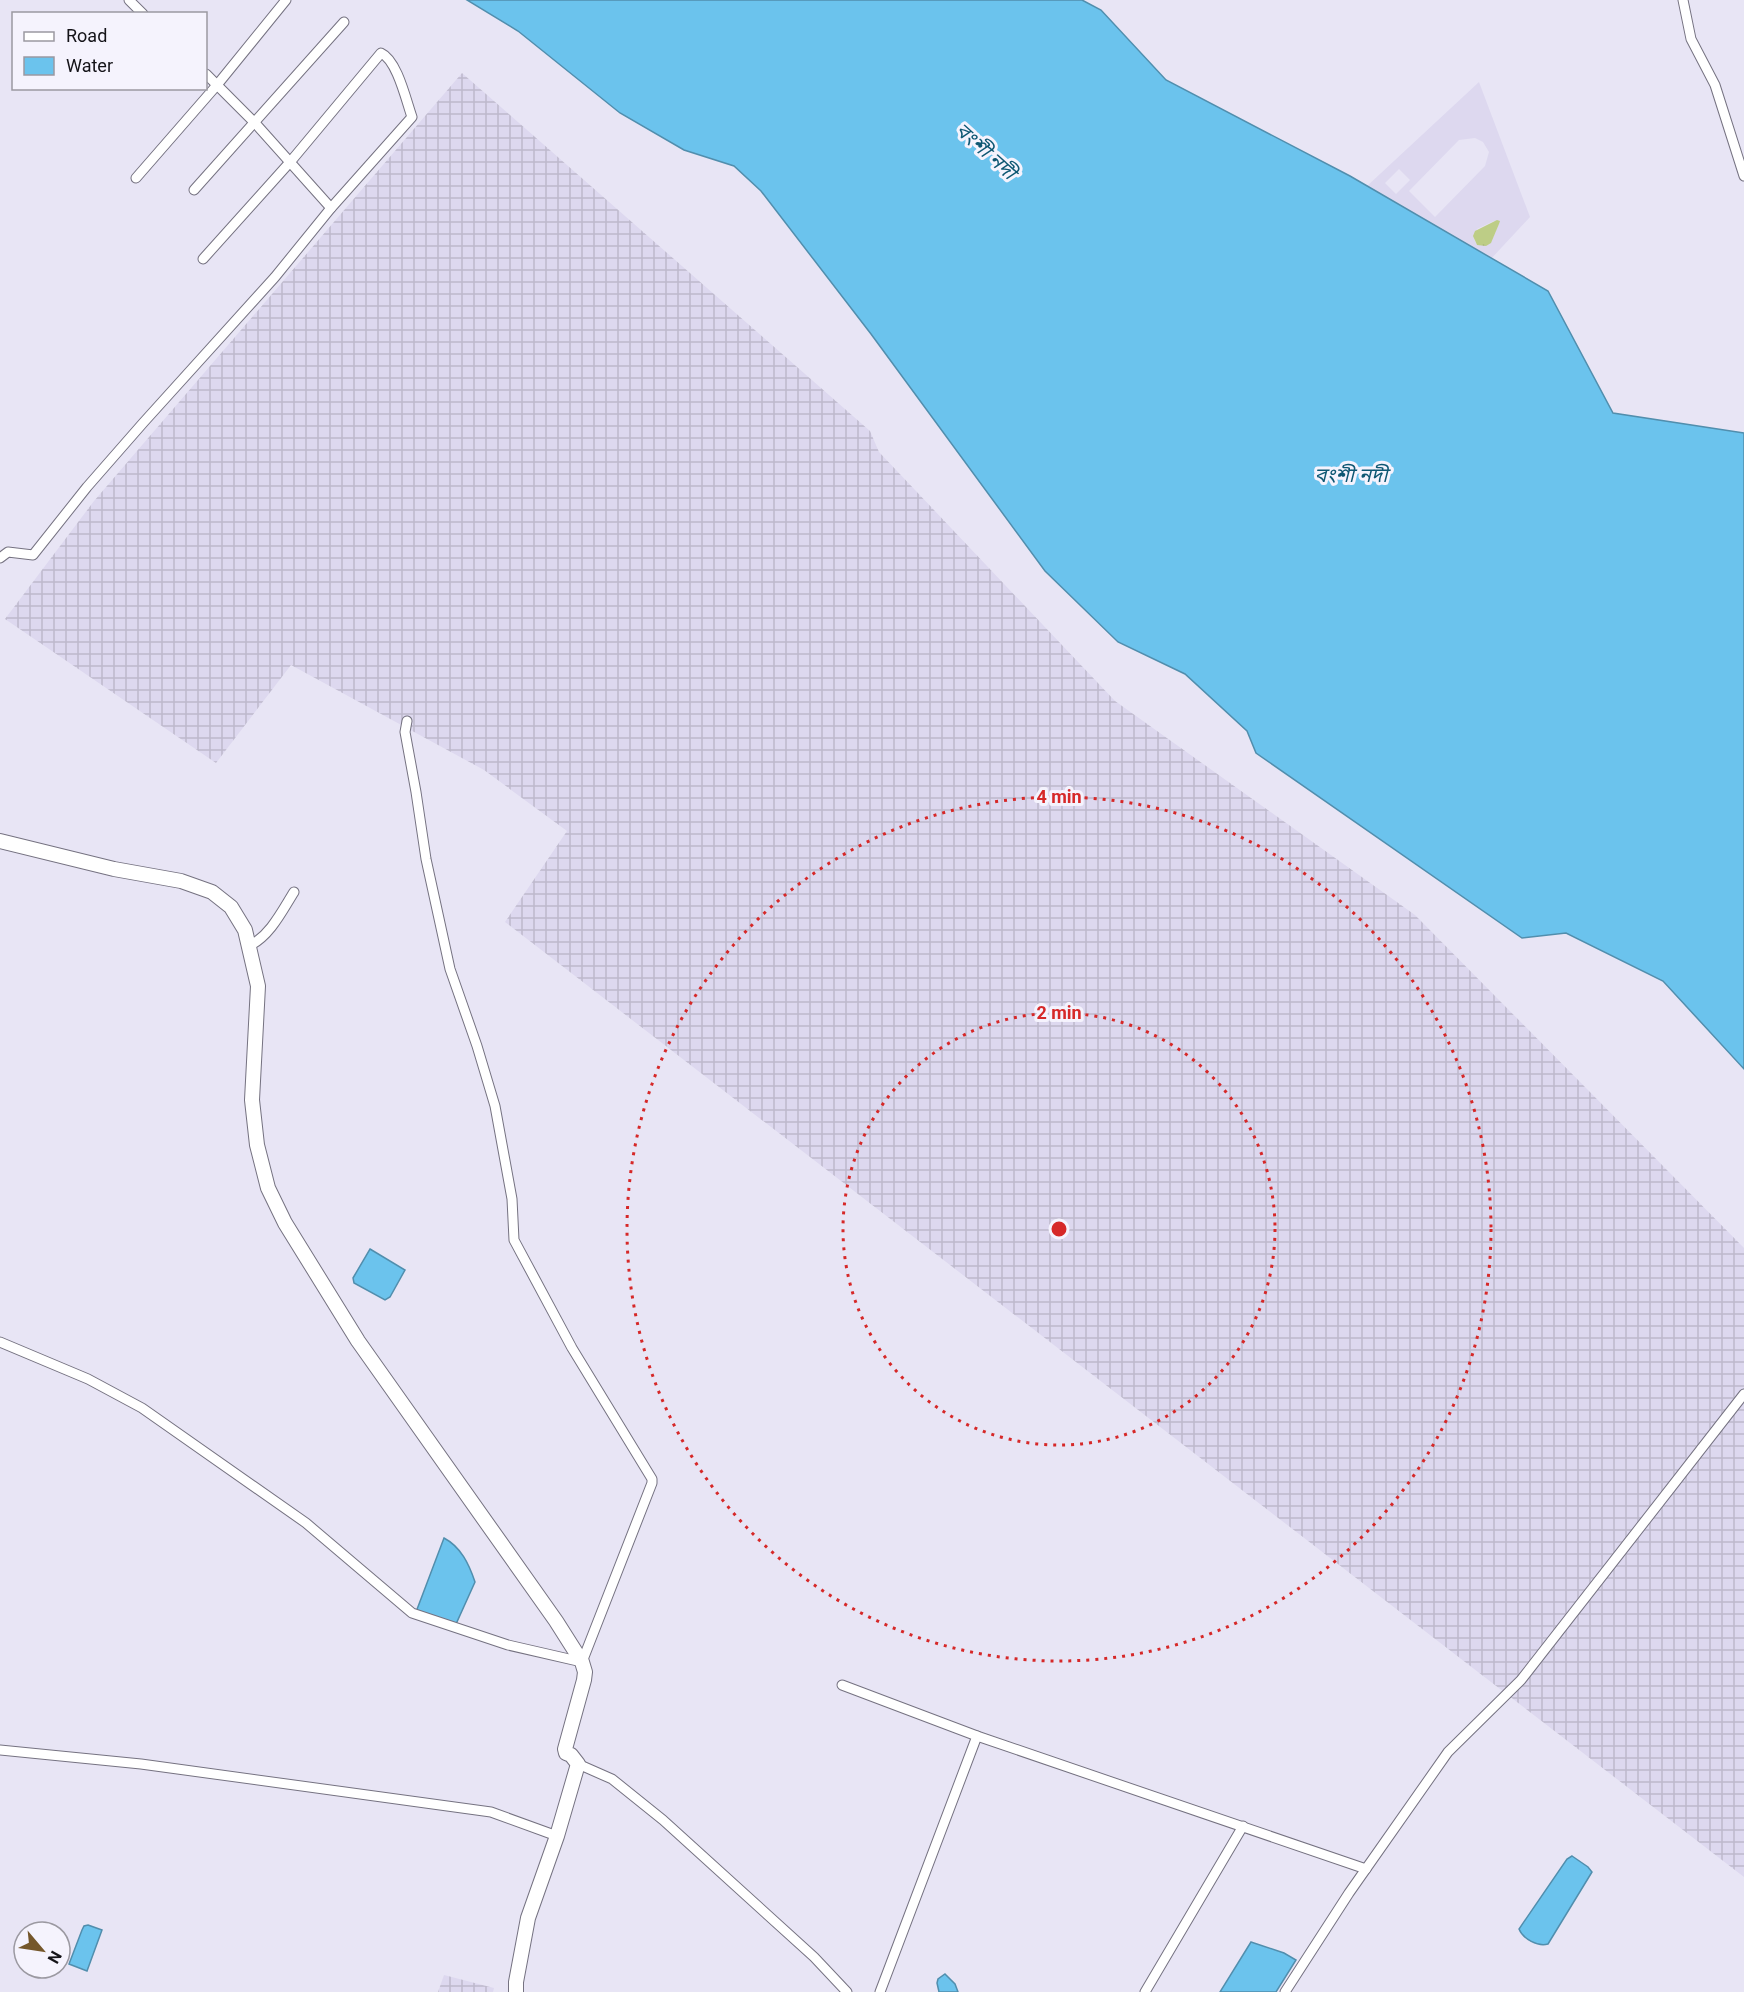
<svg xmlns="http://www.w3.org/2000/svg" width="1744" height="1992" font-family="Roboto,'Noto Sans Bengali',sans-serif">
	<style>
		.built { fill: #ddd8ef; fill-rule: evenodd }
		.industrial { fill: url(#industrial-grid) }
		.park { fill: url(#park-tufts) }
		.water { fill: #6bc3ed; stroke: #518ead; stroke-width: 1.5 }
		.lines { fill: none; stroke-linecap: round; stroke-linejoin: round }
		.street-casing { stroke: #757281; stroke-width: 11 }
		.secondary-casing { stroke: #757281; stroke-width: 16 }
		.street { stroke: #fff; stroke-width: 9 }
		.secondary { stroke: #fff; stroke-width: 14 }
		.ring { fill: none; stroke: #d62828; stroke-width: 3; stroke-dasharray: 3 6 }
		.labels { text-anchor: middle; dominant-baseline: central; stroke-width: 6; stroke-linejoin: round; paint-order: stroke }
		.water-label { font-size: 20px; font-style: italic; fill: #0e5773; stroke: #f5f3fd }
		.centre { fill: #d62828; stroke: #f5f3fd; stroke-width: 3 }
		.ring-label { font-size: 18px; text-anchor: middle; font-weight: bold; fill: #d62828; stroke: #f5f3fd; stroke-width: 6; stroke-linejoin: round; paint-order: stroke }
	</style>
	<defs>
		<pattern id="industrial-grid" width="8" height="8" patternUnits="userSpaceOnUse" patternTransform="scale(1.5)"><rect width="8" height="8" fill="#ddd8ef"/><path d="M0 4h8M4 0v8" fill="none" stroke="#bdb8cc"/></pattern>
		<pattern id="park-tufts" width="24" height="20" patternUnits="userSpaceOnUse" patternTransform="scale(1.5)"><rect width="24" height="20" fill="#bdcd86"/><path d="M3 7l-1-3M5 7V3M7 7l1-3M15 17l-1-3M17 17v-4M19 17l1-3" fill="none" stroke="#a2af73"/></pattern>
	</defs>
	<rect width="100%" height="100%" fill="#e8e5f5"/>
	<path class="built" d="M1479,82L1530,217L1475,276L1352,200ZM1475,138L1483,142L1489,152L1485,166L1435,217L1409,191L1459,140ZM1399,169L1410,180L1396,194L1385,183ZM1494,221L1499,224L1492,240L1477,245L1474,239L1477,229Z"/>
	<g class="industrial">
		<path d="M462,73L870,431L879,452L1115,701L1415,915L1744,1248V1877L505,922L567,831L484,770L291,665L216,763L5,619L94,501Z"/>
		<path d="M444,1975L494,1988L493,1992H438Z"/>
	</g>
	<path class="park" d="M1497,220L1500,221L1499,224L1491,243L1486,246L1477,245L1473,236L1475,231Z"/>
	<g class="water">
		<path d="M467,0H1082L1101,10L1166,80L1350,176L1548,291L1613,413L1744,433V1069L1663,981L1566,933L1522,938L1256,753L1247,731L1185,674L1118,642L1045,571L871,334L761,191L734,166L684,150L620,113L518,31Z"/>
		<path d="M370,1249L405,1270L390,1297L385,1300L354,1283L353,1278Z"/>
		<path d="M444,1538C461,1547 469,1564 475,1582L456,1624L416,1612Z"/>
		<path d="M1572,1856L1588,1867L1592,1872L1548,1944C1538,1947 1523,1939 1519,1929L1567,1859Z"/>
		<path d="M88,1925L102,1930L87,1971L69,1964L82,1930L84,1926Z"/>
		<path d="M1251,1942L1284,1953L1296,1960L1276,1992H1220Z"/>
		<path d="M945,1974L955,1984L958,1992H939L937,1983L938,1979Z"/>
	</g>
	<g class="lines">
		<g class="street-casing">
			<g id="street">
				<path d="M129,0L143,14"/>
				<path d="M1683,0L1691,39L1715,85L1744,176"/>
				<path d="M206,74L255,123L331,208"/>
				<path d="M136,178L217,85L286,0"/>
				<path d="M194,190L344,22"/>
				<path d="M0,558L8,552L33,555L87,487L143,423L275,277L331,208L412,117C406,100 397,60 381,53L291,161L203,259"/>
				<path d="M249,946C270,936 282,911 294,892"/>
				<path d="M0,1342L88,1379L142,1408L306,1523L412,1613L508,1645L582,1662L652,1483V1479L572,1348L514,1240L512,1199L495,1106L477,1046L450,969L426,859L416,792L405,732L407,721"/>
				<path d="M842,1685L977,1736"/>
				<path d="M0,1750L141,1764L491,1812L557,1836"/>
				<path d="M578,1764L612,1779L663,1820L814,1957L847,1992"/>
				<path d="M880,1992L977,1736L1366,1869"/>
				<path d="M1145,1992L1243,1826"/>
				<path d="M1285,1992L1349,1893L1448,1752L1521,1680L1744,1394"/>
			</g>
		</g>
		<g class="secondary-casing">
			<path id="secondary" d="M0,841L114,869L181,881L212,892L231,907L245,930L258,986L252,1100L257,1145L268,1188L285,1223L358,1341L556,1621L582,1662L585,1672L584,1680L565,1749L566,1753L571,1755L578,1764L557,1836L528,1918L516,1982V1992"/>
		</g>
		<use href="#street" class="street"/>
		<use href="#secondary" class="secondary"/>
	</g>
	<g class="ring">
		<circle cx="1059" cy="1229" r="216"/>
		<circle cx="1059" cy="1229" r="432"/>
	</g>
	<g class="labels">
		<g class="water-label">
			<text transform="translate(986 151) rotate(42)">বংশী নদী</text>
			<text x="1351" y="475">বংশী নদী</text>
		</g>
	</g>
	<circle cx="1059" cy="1229" r="9" class="centre"/>
	<g class="ring-label">
		<text x="1059" y="803">4 min</text>
		<text x="1059" y="1019">2 min</text>
	</g>
	<rect x="12" y="12" width="195" height="78" fill="#f5f3fd" stroke="#9b99a1" stroke-width="1.5"/>
	<rect x="24" y="32" width="30" height="9" fill="#ffffff" stroke="#9b99a1" stroke-width="1.5"/>
	<text x="66" y="42" font-size="18" fill="#141318">Road</text>
	<rect x="24" y="57" width="30" height="18" fill="#6bc3ed" stroke="#9b99a1" stroke-width="1.5"/>
	<text x="66" y="72" font-size="18" fill="#141318">Water</text>
	<g transform="translate(42 1950) rotate(119)"><circle r="28" fill="#f5f3fd" stroke="#9b99a1" stroke-width="1.5"/>
	<path d="M0-4.5L10 22L0 15L-10 22Z" fill="#75572b"/>
	<text y="-9" font-size="16" font-weight="bold" text-anchor="middle" fill="#141318">N</text>
	</g>
</svg>
